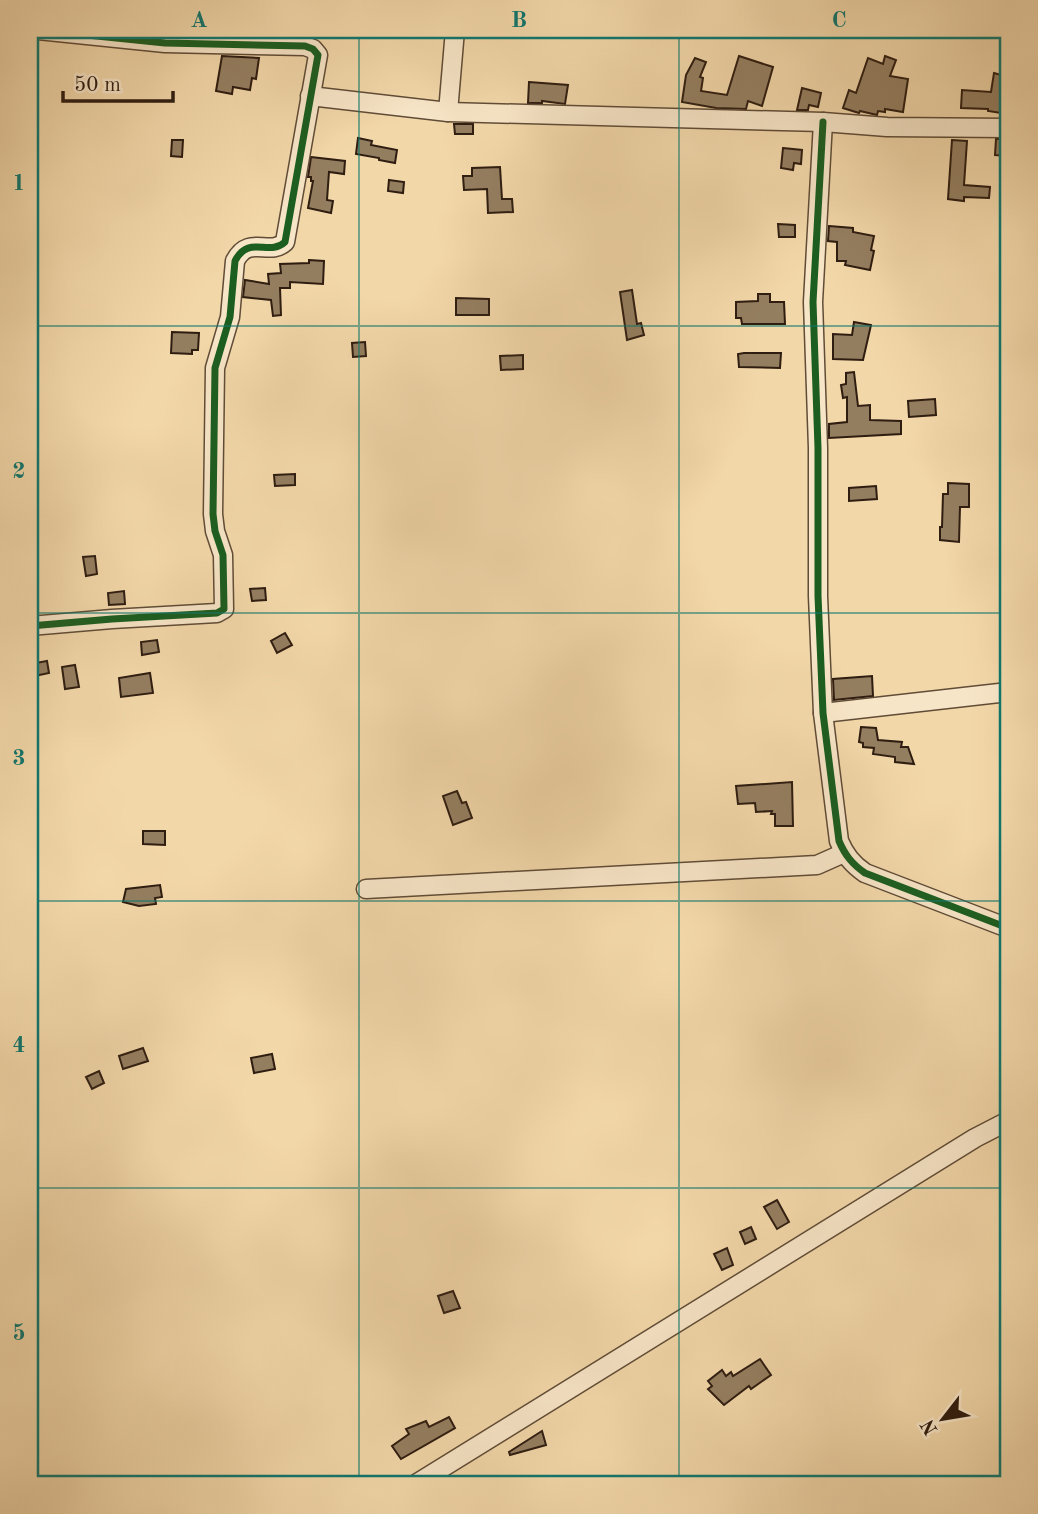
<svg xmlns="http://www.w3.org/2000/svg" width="1038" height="1514" font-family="'Old Standard TT',serif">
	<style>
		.building { fill: #947e60; stroke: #2f1d11; stroke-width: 2 }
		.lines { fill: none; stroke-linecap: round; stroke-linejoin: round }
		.minor-casing { stroke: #604c37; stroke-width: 21 }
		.minor { stroke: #f7e5c7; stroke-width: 18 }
		.cycleway-casing { stroke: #f7e5c7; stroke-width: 11 }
		.cycleway { stroke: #1b5e20; stroke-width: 7 }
		.grid { fill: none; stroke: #0f766e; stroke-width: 2; stroke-opacity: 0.55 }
		.neatline { fill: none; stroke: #0f766e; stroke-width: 2.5 }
		.grid-label { font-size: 23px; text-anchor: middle; font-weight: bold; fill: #0f766e }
	</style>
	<rect width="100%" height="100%" fill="#f2d7a9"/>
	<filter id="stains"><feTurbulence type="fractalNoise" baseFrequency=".00286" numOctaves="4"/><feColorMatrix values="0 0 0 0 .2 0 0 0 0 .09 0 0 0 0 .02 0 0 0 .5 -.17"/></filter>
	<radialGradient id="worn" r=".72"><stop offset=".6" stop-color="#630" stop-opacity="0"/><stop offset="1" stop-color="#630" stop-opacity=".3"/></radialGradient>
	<g class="building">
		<path d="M222,56L259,58L256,79L252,78L250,90L233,87L232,94L216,91Z"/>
		<path d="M739,56L773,67L762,106L748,101L746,109L716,108L682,102L686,75L695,58L706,62L700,77L703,78L701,91L727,95Z"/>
		<path d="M885,56L896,60L890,76L908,79L903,112L885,109V112L878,111L877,115L860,111L859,113L843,108L849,90L856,93L868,58L883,64Z"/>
		<path d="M994,73L1008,77V114L988,111V109L961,108L962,90L991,92Z"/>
		<path d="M529,82L568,85L565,104L542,101V103H528Z"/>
		<path d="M802,88L821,93L818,107L809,105L808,110H797Z"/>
		<path d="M454,124H473V134H455Z"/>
		<path d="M358,138L372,141L371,145L397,150L395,163L379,160V158L356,154Z"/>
		<path d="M996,139H1008V156L995,155Z"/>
		<path d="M172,140H183L182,157L171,156Z"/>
		<path d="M952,140L967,141L964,185L990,187L989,198L964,197V201L948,199Z"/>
		<path d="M783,148L802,150L801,164L794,163L793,170L781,168Z"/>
		<path d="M311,157L345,161L344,174L329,172L327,200L333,201L331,213L308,208L313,181H311V177H308Z"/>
		<path d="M500,167L502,199H512L513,212L488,213L487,189L464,190L463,176H472V168Z"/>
		<path d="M389,180L404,182L403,193L388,191Z"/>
		<path d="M778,224L795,225V237H779Z"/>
		<path d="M829,226L853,228V232L874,236L871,250L874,251L870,270L845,265L846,261H837V242L828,241Z"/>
		<path d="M309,260L324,261L323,284L290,282V288H280L281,315L273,316L271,300L243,297L245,280L269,284L268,274L281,273L280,264L309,263Z"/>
		<path d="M632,290L637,324L641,323L644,335L627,340L620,292Z"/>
		<path d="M758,294H770V302H784L785,324H742L741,318H736V302L758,301Z"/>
		<path d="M456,298L489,299V315H456Z"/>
		<path d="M854,322L871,325L863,360L833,359V334L852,335Z"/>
		<path d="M172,332L199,333L198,350H192V354L171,353Z"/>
		<path d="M365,342L366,356L353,357L352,343Z"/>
		<path d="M744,353H781L780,368L739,367L738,354Z"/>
		<path d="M523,355V369L501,370L500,356Z"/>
		<path d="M854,372L858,406L870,405V420L901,421V434L829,438V424L847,422V397L843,398L841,385L846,384V373Z"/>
		<path d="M935,399L936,415L909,417L908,401Z"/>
		<path d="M295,474V485L275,486L274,475Z"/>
		<path d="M948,483L969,484V507H960L959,542L940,540V527H942L943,494H948Z"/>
		<path d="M876,486L877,499L849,501V488Z"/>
		<path d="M95,556L97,574L86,576L83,557Z"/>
		<path d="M265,588L266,600L252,601L250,589Z"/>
		<path d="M124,591L125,604L109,605L108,593Z"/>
		<path d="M285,633L292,645L277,653L271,641Z"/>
		<path d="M157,640L159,652L142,655L141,642Z"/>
		<path d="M47,661L49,673L30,677V664Z"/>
		<path d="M75,665L79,687L65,689L62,667Z"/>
		<path d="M150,673L153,693L121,697L119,678Z"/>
		<path d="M872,676L873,696L834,700L833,679Z"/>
		<path d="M861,727L876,728L878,740L902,742L901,747H908L914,764L895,762V757L873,754L874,748L863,747V743L859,742Z"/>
		<path d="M792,782L793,826H775V814H771L772,811L756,812L755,803L738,804L736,786Z"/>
		<path d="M457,791L462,803L466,802L472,818L453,825L443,796Z"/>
		<path d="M143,831H165V845L143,844Z"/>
		<path d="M160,885L162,897L155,898L156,904L139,906L123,902L126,889Z"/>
		<path d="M143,1048L148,1061L123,1069L119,1056Z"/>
		<path d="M272,1054L275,1069L254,1073L251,1058Z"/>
		<path d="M99,1071L104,1083L92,1089L86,1077Z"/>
		<path d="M777,1200L789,1222L777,1229L764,1207Z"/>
		<path d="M751,1227L756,1239L745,1244L740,1232Z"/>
		<path d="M727,1248L733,1265L722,1270L714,1254Z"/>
		<path d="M453,1291L460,1308L444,1313L438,1296Z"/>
		<path d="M760,1359L771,1375L751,1389L749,1386L724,1405L708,1389L712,1386L708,1381L722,1370L726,1376L731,1372L733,1376Z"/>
		<path d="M449,1417L455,1428L401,1459L392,1446L409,1434L406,1429L426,1421L429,1427Z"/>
		<path d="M542,1431L546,1445L510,1455L509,1452Z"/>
	</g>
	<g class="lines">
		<g class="minor-casing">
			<g id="minor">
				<path d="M310,96L448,112L823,122L887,127L1008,128"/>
				<path d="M448,112L455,30"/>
				<path d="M823,122L813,302L818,448V596L823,713L839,841C845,855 852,864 865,873L1008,928"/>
				<path d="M30,626L112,619L217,613L224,609L223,555L215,531L213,514L215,368L230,317L235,261C249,234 269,257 285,242L318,55L313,49L305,46L165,43L38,30"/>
				<path d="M823,713L1008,692"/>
				<path d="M366,889L817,865L844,853"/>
				<path d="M416,1484L975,1138L1008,1121"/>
			</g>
		</g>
		<use href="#minor" class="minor"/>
		<g class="cycleway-casing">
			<g id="cycleway">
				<path d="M823,122L813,302L818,448V596L823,713L839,841C845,855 852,864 865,873L1008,928"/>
				<path d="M30,626L112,619L217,613L224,609L223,555L215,531L213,514L215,368L230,317L235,261C249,234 269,257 285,242L318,55L313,49L305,46L165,43L38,30"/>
			</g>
		</g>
		<use href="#cycleway" class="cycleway"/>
	</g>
	<path class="grid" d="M359,30V1484M679,30V1484M30,326H1008M30,613H1008M30,901H1008M30,1188H1008"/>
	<rect width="1038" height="1514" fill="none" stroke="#f2d7a9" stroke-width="77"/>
	<g transform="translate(943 1419) rotate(239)" stroke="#f7e5c7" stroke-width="5" paint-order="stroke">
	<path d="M0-5L12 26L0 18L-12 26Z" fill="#2f1d11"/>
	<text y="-10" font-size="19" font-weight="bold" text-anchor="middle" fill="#2f1d11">N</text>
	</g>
	<path d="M63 91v10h110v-10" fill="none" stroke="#2f1d11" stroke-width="3.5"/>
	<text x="74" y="91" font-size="21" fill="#2f1d11" stroke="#f7e5c7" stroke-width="5" paint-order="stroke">50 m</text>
	<rect x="38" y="38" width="962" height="1438" class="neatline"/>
	<g class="grid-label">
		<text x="199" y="27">A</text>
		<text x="519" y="27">B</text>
		<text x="839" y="27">C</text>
		<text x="19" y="190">1</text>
		<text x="19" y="478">2</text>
		<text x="19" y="765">3</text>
		<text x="19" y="1052">4</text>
		<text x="19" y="1340">5</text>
	</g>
	<rect width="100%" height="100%" filter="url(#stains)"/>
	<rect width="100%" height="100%" fill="url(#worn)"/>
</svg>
